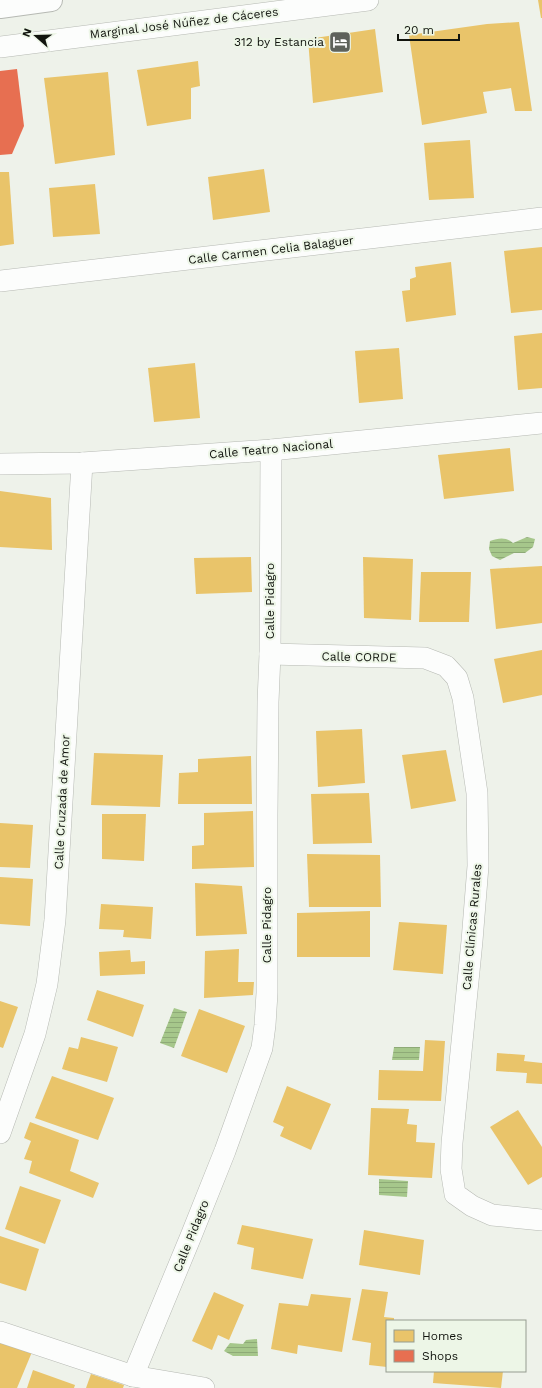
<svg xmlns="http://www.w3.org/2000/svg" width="542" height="1388" font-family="'Work Sans',sans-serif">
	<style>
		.water { fill: url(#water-rules) }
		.homes { fill: #e9c46a }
		.shops { fill: #e76f51 }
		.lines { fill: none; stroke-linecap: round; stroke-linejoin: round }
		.minor-casing { stroke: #b6b9b3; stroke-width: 22 }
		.major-casing { stroke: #b6b9b3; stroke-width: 24 }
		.minor { stroke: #fcfdfc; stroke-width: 21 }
		.major { stroke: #fcfdfc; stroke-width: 22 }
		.labels { text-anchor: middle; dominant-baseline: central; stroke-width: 4; stroke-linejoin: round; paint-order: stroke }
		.street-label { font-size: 12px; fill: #11140e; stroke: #edf6e7 }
		.poi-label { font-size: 12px; fill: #11140e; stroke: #edf6e7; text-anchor: end }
	</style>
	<defs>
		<pattern id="water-rules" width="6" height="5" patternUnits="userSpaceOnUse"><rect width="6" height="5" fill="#a6c78b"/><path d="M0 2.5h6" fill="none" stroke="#8eaa77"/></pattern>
	</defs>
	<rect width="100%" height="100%" fill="#eef2ea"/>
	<g class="water">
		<path d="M527,537L535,539L533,547L525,553H514L500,560L492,556L489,549L490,541C499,538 506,537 513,543Z"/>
		<path d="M174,1008L187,1012L174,1048L160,1043Z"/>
		<path d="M394,1047H420L419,1060H392Z"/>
		<path d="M379,1179L408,1181L407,1197L379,1195Z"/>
		<path d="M257,1339L258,1356H233L224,1351L230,1343L243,1344L246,1340Z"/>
	</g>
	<g class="homes">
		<path d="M538,0H542V18H541Z"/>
		<path d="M519,22L532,111H515L511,88L483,92L487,113L422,125L409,35L487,24Z"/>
		<path d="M375,29L383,92L313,103L308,39Z"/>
		<path d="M198,61L200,86L191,88V119L147,126L137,70Z"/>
		<path d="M108,72L115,155L55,164L44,78Z"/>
		<path d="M470,140L474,198L429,200L424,143Z"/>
		<path d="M264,169L270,212L213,220L208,177Z"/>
		<path d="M0,172H9L14,244L0,246Z"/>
		<path d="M95,184L100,234L53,237L49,188Z"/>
		<path d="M542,247V310L511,313L504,251Z"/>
		<path d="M451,262L456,315L406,322L402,291L410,290V279L416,277L415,267Z"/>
		<path d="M542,333V388L518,390L514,336Z"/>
		<path d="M399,348L403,399L359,403L355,351Z"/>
		<path d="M195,363L200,418L154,422L148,368Z"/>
		<path d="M510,448L514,491L444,499L438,455Z"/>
		<path d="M0,491L51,498L52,550L0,547Z"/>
		<path d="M251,557L252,592L196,594L194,558Z"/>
		<path d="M363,557L413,559L411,620L364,618Z"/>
		<path d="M542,566V623L496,629L490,569Z"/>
		<path d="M421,572H471L469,622H419Z"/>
		<path d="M542,650V695L503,703L494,659Z"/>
		<path d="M362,729L365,783L318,787L316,731Z"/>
		<path d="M446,750L456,801L411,809L402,755Z"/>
		<path d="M94,753L163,755L160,807L91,805Z"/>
		<path d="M251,756L252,804H178L179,773L198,772V759Z"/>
		<path d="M369,793L372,843L313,844L311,794Z"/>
		<path d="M253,811L254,867L192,869V846L204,845V813Z"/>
		<path d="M102,814H146L144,861L102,859Z"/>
		<path d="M0,823L33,825L30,868L0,867Z"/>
		<path d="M307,854L380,855L381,907H309Z"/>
		<path d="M0,877L33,879L30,926L0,924Z"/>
		<path d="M195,883L242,886L247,934L196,936Z"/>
		<path d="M101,904L153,907L151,939L123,937L124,930L99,929Z"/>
		<path d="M370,911V957H297V913Z"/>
		<path d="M399,922L447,925L443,974L393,970Z"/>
		<path d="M239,949L238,982H254L253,995L204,998L205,951Z"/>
		<path d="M130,950L131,962L145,961V974L100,976L99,952Z"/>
		<path d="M97,990L144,1005L133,1037L87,1020Z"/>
		<path d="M0,1001L18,1007L3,1048L0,1047Z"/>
		<path d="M199,1009L245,1026L227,1073L181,1056Z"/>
		<path d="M81,1037L118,1047L107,1082L62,1069L69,1047L78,1049Z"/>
		<path d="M425,1040L445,1041L441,1101L378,1100L379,1070L423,1071Z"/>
		<path d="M497,1053L525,1055L524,1061L542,1063V1084L526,1083L527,1073L496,1071Z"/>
		<path d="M52,1076L114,1098L98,1140L35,1118Z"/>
		<path d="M287,1086L331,1104L311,1150L280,1136L284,1127L273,1122Z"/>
		<path d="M371,1108L409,1109L407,1124L417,1125L416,1142L435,1143L432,1178L368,1175Z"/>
		<path d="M518,1110L542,1147V1177L528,1185L490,1127Z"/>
		<path d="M30,1122L79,1140L70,1171L99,1183L93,1198L29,1173L32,1161L24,1159L31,1141L24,1138Z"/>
		<path d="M20,1186L61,1200L45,1244L5,1229Z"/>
		<path d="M242,1225L313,1239L303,1279L251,1269L254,1248L237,1244Z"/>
		<path d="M364,1230L424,1240L420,1275L359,1265Z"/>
		<path d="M0,1236L39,1249L26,1291L0,1283Z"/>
		<path d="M362,1289L388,1292L384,1317L394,1318V1321H387V1367L369,1365L371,1343L352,1340Z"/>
		<path d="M214,1292L244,1305L229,1340L218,1335L212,1350L192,1341Z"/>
		<path d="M311,1294L351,1298L342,1352L298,1345L297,1354L271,1349L279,1303L308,1306Z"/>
		<path d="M0,1340L32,1352L17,1388H0Z"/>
		<path d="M33,1370L75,1385L74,1388H27Z"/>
		<path d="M434,1371H503L501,1388L433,1383Z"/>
		<path d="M91,1374L124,1385L123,1388H86Z"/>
	</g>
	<path class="shops" d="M17,69L24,126L12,154L0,155V71Z"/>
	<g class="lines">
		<g class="minor-casing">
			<g id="minor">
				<path d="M0,47L368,0"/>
				<path d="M0,281L542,218"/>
				<path d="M0,464L82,463L271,450L542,423"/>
				<path d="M270,654L425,658L446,666L457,678L463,698L477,793L478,866L472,941L452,1143L451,1169L455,1194L472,1206L492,1215L542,1220"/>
				<path d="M0,1133L35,1034L47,984L55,920L82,463"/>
				<path d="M0,1332L133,1376L204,1388"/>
				<path d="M133,1376L191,1236L225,1151L262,1048L265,1025L267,993V816L268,702L270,654L271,450"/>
			</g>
		</g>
		<g class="major-casing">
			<path id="major" d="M0,7L51,0"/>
		</g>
		<use href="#minor" class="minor"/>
		<use href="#major" class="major"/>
	</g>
	<defs>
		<g id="hotel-square" transform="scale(1.15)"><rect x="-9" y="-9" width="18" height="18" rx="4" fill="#5e625b" stroke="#edf6e7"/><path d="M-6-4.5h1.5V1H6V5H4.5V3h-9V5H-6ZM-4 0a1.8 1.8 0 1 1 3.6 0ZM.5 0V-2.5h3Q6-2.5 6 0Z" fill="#fff"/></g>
	</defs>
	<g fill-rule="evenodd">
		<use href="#hotel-square" x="340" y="42"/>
	</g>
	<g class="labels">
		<g class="street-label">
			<text transform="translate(184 23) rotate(-7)">Marginal José Núñez de Cáceres</text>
			<text transform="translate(271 250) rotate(-7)">Calle Carmen Celia Balaguer</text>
			<text transform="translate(271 449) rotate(-5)">Calle Teatro Nacional</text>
			<text transform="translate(270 601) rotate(-90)">Calle Pidagro</text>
			<text transform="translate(359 657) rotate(1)">Calle CORDE</text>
			<text transform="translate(62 802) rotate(-87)">Calle Cruzada de Amor</text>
			<text transform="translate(267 925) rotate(-90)">Calle Pidagro</text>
			<text transform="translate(472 927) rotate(-85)">Calle Clínicas Rurales</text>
			<text transform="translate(191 1236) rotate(-68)">Calle Pidagro</text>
		</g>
		<g class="poi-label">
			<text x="324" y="42">312 by Estancia</text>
		</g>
	</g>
	<rect x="386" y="1320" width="140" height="52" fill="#edf6e7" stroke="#959c90"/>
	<rect x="394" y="1330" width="20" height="12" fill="#e9c46a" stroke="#959c90"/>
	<text x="422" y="1340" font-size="12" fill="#11140e">Homes</text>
	<rect x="394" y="1350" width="20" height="12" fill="#e76f51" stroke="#959c90"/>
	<text x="422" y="1360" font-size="12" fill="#11140e">Shops</text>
	<g transform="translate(36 36) rotate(290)" stroke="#edf6e7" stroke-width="3" paint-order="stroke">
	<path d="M0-3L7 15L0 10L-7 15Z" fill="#11140e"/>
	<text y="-6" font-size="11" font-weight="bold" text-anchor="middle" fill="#11140e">N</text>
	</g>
	<path d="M398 34v6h61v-6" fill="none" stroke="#11140e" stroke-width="2"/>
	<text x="404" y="34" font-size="12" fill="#11140e" stroke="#edf6e7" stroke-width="3" paint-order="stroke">20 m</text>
</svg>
